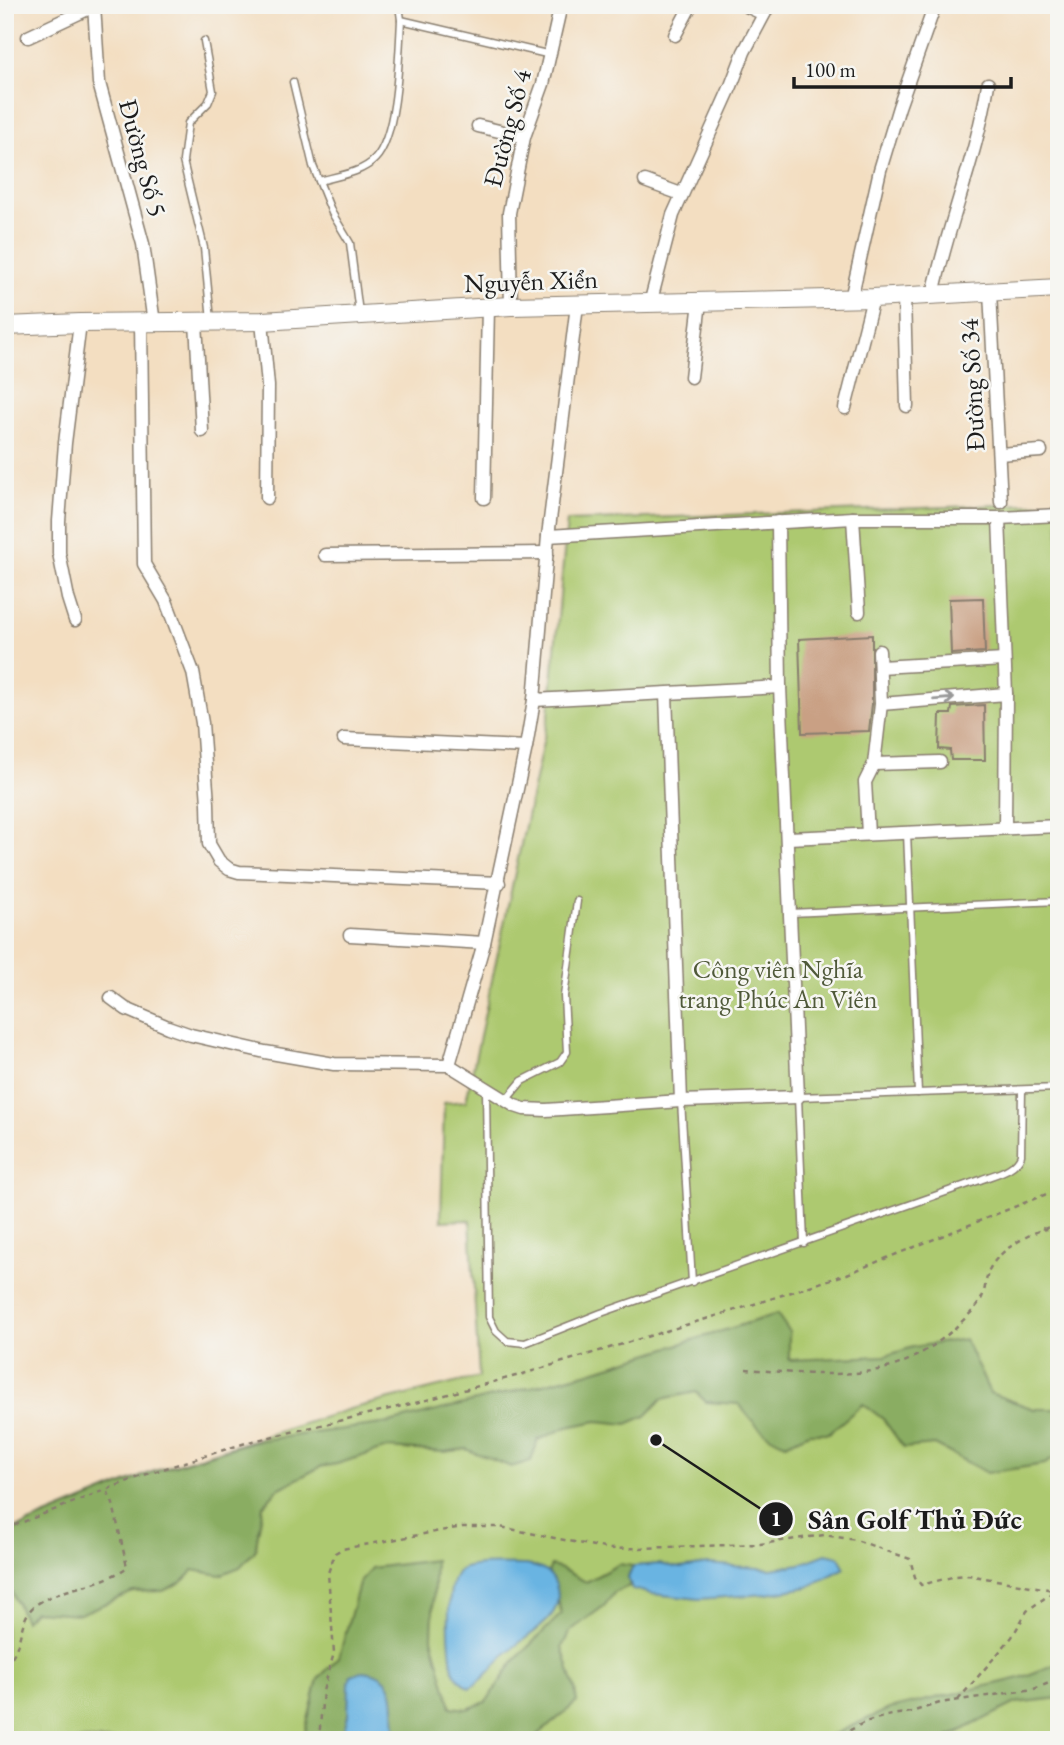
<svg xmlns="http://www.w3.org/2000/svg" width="1064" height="1745" font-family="'EB Garamond',serif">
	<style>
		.green { fill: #adc96f; stroke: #647246; stroke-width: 2 }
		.forest { fill: #8aad62; stroke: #53643f; stroke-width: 2 }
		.water { fill: #69b4e2; stroke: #42687f; stroke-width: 2 }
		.building { fill: #c9a084 }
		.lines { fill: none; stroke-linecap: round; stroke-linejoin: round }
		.service-casing { stroke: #887d6e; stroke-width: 9 }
		.minor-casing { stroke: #887d6e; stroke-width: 15 }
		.secondary-casing { stroke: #887d6e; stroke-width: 20 }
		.path { stroke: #887d6e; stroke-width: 2.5; stroke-dasharray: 5 5; stroke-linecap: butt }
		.service { stroke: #fff; stroke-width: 6 }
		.minor { stroke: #fff; stroke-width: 12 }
		.secondary { stroke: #fff; stroke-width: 18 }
		.oneway { stroke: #999 }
		.labels { text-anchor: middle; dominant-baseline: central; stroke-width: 5; stroke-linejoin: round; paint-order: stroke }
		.street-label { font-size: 26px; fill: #1c1c1c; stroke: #f6f6f2 }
		.park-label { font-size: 26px; fill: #4f5939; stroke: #f6f6f2 }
		.leader { fill: none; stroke: #1c1c1c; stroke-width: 2.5 }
		.callout-dot { fill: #1c1c1c; stroke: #f6f6f2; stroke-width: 2.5 }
		.mark-label { font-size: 21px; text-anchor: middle; font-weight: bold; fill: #fff }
		.callout-label { font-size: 28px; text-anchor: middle; font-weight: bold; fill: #1c1c1c; stroke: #f6f6f2; stroke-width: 5; stroke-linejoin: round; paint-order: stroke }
	</style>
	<rect width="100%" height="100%" fill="#f6f6f2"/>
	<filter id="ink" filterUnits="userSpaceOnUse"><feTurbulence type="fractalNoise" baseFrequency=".0143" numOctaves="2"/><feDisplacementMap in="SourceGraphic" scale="14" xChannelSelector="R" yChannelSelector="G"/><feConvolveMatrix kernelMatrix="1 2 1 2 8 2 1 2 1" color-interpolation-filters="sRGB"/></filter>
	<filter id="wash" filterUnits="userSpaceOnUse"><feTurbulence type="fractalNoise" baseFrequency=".00686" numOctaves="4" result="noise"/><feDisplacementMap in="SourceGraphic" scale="28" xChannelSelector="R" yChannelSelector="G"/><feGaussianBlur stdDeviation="1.57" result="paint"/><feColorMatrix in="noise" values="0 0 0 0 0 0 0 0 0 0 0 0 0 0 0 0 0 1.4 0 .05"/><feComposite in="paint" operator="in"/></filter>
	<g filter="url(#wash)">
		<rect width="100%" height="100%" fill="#f3dec1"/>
		<path class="green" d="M1059,503V1740H5V1533L155,1471L350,1409L479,1377L470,1220L441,1221L444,1103L466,1101L549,714L567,521Z"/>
		<g class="forest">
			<path d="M777,1314L789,1331V1360L885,1356L913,1347L965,1339L990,1393L1034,1409H1059V1454L1045,1464L987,1473L935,1445L904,1448L883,1419L863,1404L829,1433H809L786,1444C764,1436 753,1423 739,1404L706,1402L696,1392L662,1399L646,1416L627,1424L597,1421L567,1427L538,1440L531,1461L511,1467L466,1449L444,1452L387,1448L337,1464L320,1467L278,1489L263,1506L255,1551L240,1567L220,1575L193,1570L182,1582L163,1591L133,1592L80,1614L34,1611L25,1621L5,1577V1533L155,1471L254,1441L389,1423L586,1373Z"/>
			<path d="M435,1560L432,1638L451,1707L467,1709L486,1702L514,1661L561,1614L555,1584L548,1572L551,1566L562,1569L586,1582L619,1564L633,1566L628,1578L630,1586L615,1592L604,1606L570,1631L562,1647L575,1689L577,1702L532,1740H303L318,1679L339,1657L359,1584L371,1568Z"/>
			<path d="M1059,1663V1698L1016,1703L943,1740H821L889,1709L1020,1678Z"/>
		</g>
		<g class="water">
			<path d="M826,1554L839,1557L845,1568L808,1587L767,1594L699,1599L652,1594L632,1589L628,1578L633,1566L659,1564L680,1568L708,1564L771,1569L800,1564Z"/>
			<path d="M526,1565C540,1567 551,1571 556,1585C567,1618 529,1633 509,1651C495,1663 486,1680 469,1688C464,1684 457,1679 454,1672C448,1655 444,1580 460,1570C473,1562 510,1565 526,1565Z"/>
			<path d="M362,1671C403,1674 391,1708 396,1740H341L348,1715L349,1684L351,1675Z"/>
		</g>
		<g id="blocks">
			<g class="building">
				<path d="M983,598L985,652L951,654L949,599Z"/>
				<path d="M872,635V704L869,731L802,733L799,639Z"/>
				<path d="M984,705L985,760H951L950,750L939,749L940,714H951L952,707Z"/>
			</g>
		</g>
	</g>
	<g filter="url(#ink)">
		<use href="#blocks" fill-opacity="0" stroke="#887d6e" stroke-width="2"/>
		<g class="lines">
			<g class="service-casing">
				<g id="service">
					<path d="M399,5L401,20L551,55"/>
					<path d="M204,41L213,91L208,103L188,123L183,161L204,248L211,320"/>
					<path d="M293,82L313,166L332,213L350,243L359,313"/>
					<path d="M319,181C337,176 362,173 375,159C398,135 399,53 401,20"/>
					<path d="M907,833L918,1093"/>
					<path d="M790,913L1059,901"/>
					<path d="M486,1089L489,1317L496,1331L507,1341L525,1343L601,1313L980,1180C994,1174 1016,1170 1021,1155L1022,1090"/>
					<path d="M507,1099L522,1081L560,1062L567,1052L564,996L577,901"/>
					<path d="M681,1101L692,1282"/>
					<path d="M804,1243L798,1097L1059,1088"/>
				</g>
			</g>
			<g class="minor-casing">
				<g id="minor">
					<path d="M94,5L99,83L143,244L154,323"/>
					<path d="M744,5L764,14"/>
					<path d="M675,35L691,5"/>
					<path d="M28,37L94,6"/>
					<path d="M478,126L524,137"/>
					<path d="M645,181L681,194"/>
					<path d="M990,292L1001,502"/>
					<path d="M933,295C948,223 977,156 988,84"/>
					<path d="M904,296L907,406"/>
					<path d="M851,299L880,170L899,107L935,5"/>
					<path d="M650,304L673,215L731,86L744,52L769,5"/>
					<path d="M511,306L509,213L524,137L543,84L561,5"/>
					<path d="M262,321L268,386L267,498"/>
					<path d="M141,322L144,564L166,601L193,672L202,723L208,803L209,844L219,861L229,869L239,872L499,883"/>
					<path d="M196,322L202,431"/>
					<path d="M691,377L700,302"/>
					<path d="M845,408L873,298"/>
					<path d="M999,454L1041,451"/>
					<path d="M484,498L488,307"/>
					<path d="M853,518L859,612"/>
					<path d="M999,518L1006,694L1005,828"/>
					<path d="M548,536L853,518H999L1059,515"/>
					<path d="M325,555L547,553"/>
					<path d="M75,620L68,598L59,553V521L65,443L80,323"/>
					<path d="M880,667L1004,660"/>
					<path d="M666,694L681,1101"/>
					<path d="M534,700L780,687"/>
					<path d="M881,704L1006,694"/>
					<path d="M344,739L526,747"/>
					<path d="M874,764L940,762"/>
					<path d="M868,834L865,782L874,764L881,704L879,651"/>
					<path d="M788,838L1059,826"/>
					<path d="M350,935L484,943"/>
					<path d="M111,998L126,1009L168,1027L191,1035L265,1052L334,1064L449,1065L484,943L526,747L534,700L548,536L577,305"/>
					<path d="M449,1065L515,1106L524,1109L546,1110L681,1101L798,1097L780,687L778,522"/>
				</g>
			</g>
			<g class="secondary-casing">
				<path id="secondary" d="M5,326L80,323L262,321L511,306L873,298L1059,288"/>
			</g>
			<g class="path">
				<path d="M1042,1228L1059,1236"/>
				<path d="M746,1369C793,1373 845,1379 891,1367C913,1360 938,1344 955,1328C963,1320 974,1311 980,1301C986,1292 985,1279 989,1270C1000,1247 1036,1230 1059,1224"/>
				<path d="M5,1529L144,1475L249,1442L419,1402L523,1374L739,1309L847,1274L1059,1189"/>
				<path d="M5,1664C25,1649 16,1618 37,1604C64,1586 101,1587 127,1567L113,1504L107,1490"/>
				<path d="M958,1700L1012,1637L1027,1611L1054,1591"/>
				<path d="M319,1740L323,1691L334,1653L328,1573L335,1553L342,1549L462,1527H500L609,1549L760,1544L824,1535L856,1540L910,1559L915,1577L921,1585L956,1576L968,1575L1059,1591"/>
				<path d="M832,1740L865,1722L886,1716L911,1712L940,1703L1034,1689L1059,1679"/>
			</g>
			<use href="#service" class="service"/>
			<use href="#minor" class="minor"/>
			<use href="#secondary" class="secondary"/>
		</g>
		<defs><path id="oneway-shaft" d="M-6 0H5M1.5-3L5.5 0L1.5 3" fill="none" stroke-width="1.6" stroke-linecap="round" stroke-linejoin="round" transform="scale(1.75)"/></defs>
		<use class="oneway" href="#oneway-shaft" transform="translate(944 699) rotate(-5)"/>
	</g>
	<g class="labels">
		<g class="street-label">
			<text transform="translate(507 128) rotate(-75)">Đường Số 4</text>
			<text transform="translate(143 158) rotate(75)">Đường Số 5</text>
			<text transform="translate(531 281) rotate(-2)">Nguyễn Xiển</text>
			<text transform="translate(972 385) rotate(-93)">Đường Số 34</text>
		</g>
		<g class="park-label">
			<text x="778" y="969">Công viên Nghĩa<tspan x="778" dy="30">trang Phúc An Viên</tspan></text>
		</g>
	</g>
	<path class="leader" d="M656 1440L776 1519"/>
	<g class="callout-dot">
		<circle cx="656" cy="1440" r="7"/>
		<circle cx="776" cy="1519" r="18"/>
	</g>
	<g class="mark-label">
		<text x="776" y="1526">1</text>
	</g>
	<g class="callout-label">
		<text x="915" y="1529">Sân Golf Thủ Đức</text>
	</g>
	<rect width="1064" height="1745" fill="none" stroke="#f6f6f2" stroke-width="28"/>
	<path d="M794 77v10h217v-10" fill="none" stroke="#1c1c1c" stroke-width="3.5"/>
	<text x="805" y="77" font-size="21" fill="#1c1c1c" stroke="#f6f6f2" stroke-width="5" paint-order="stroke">100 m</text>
</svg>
